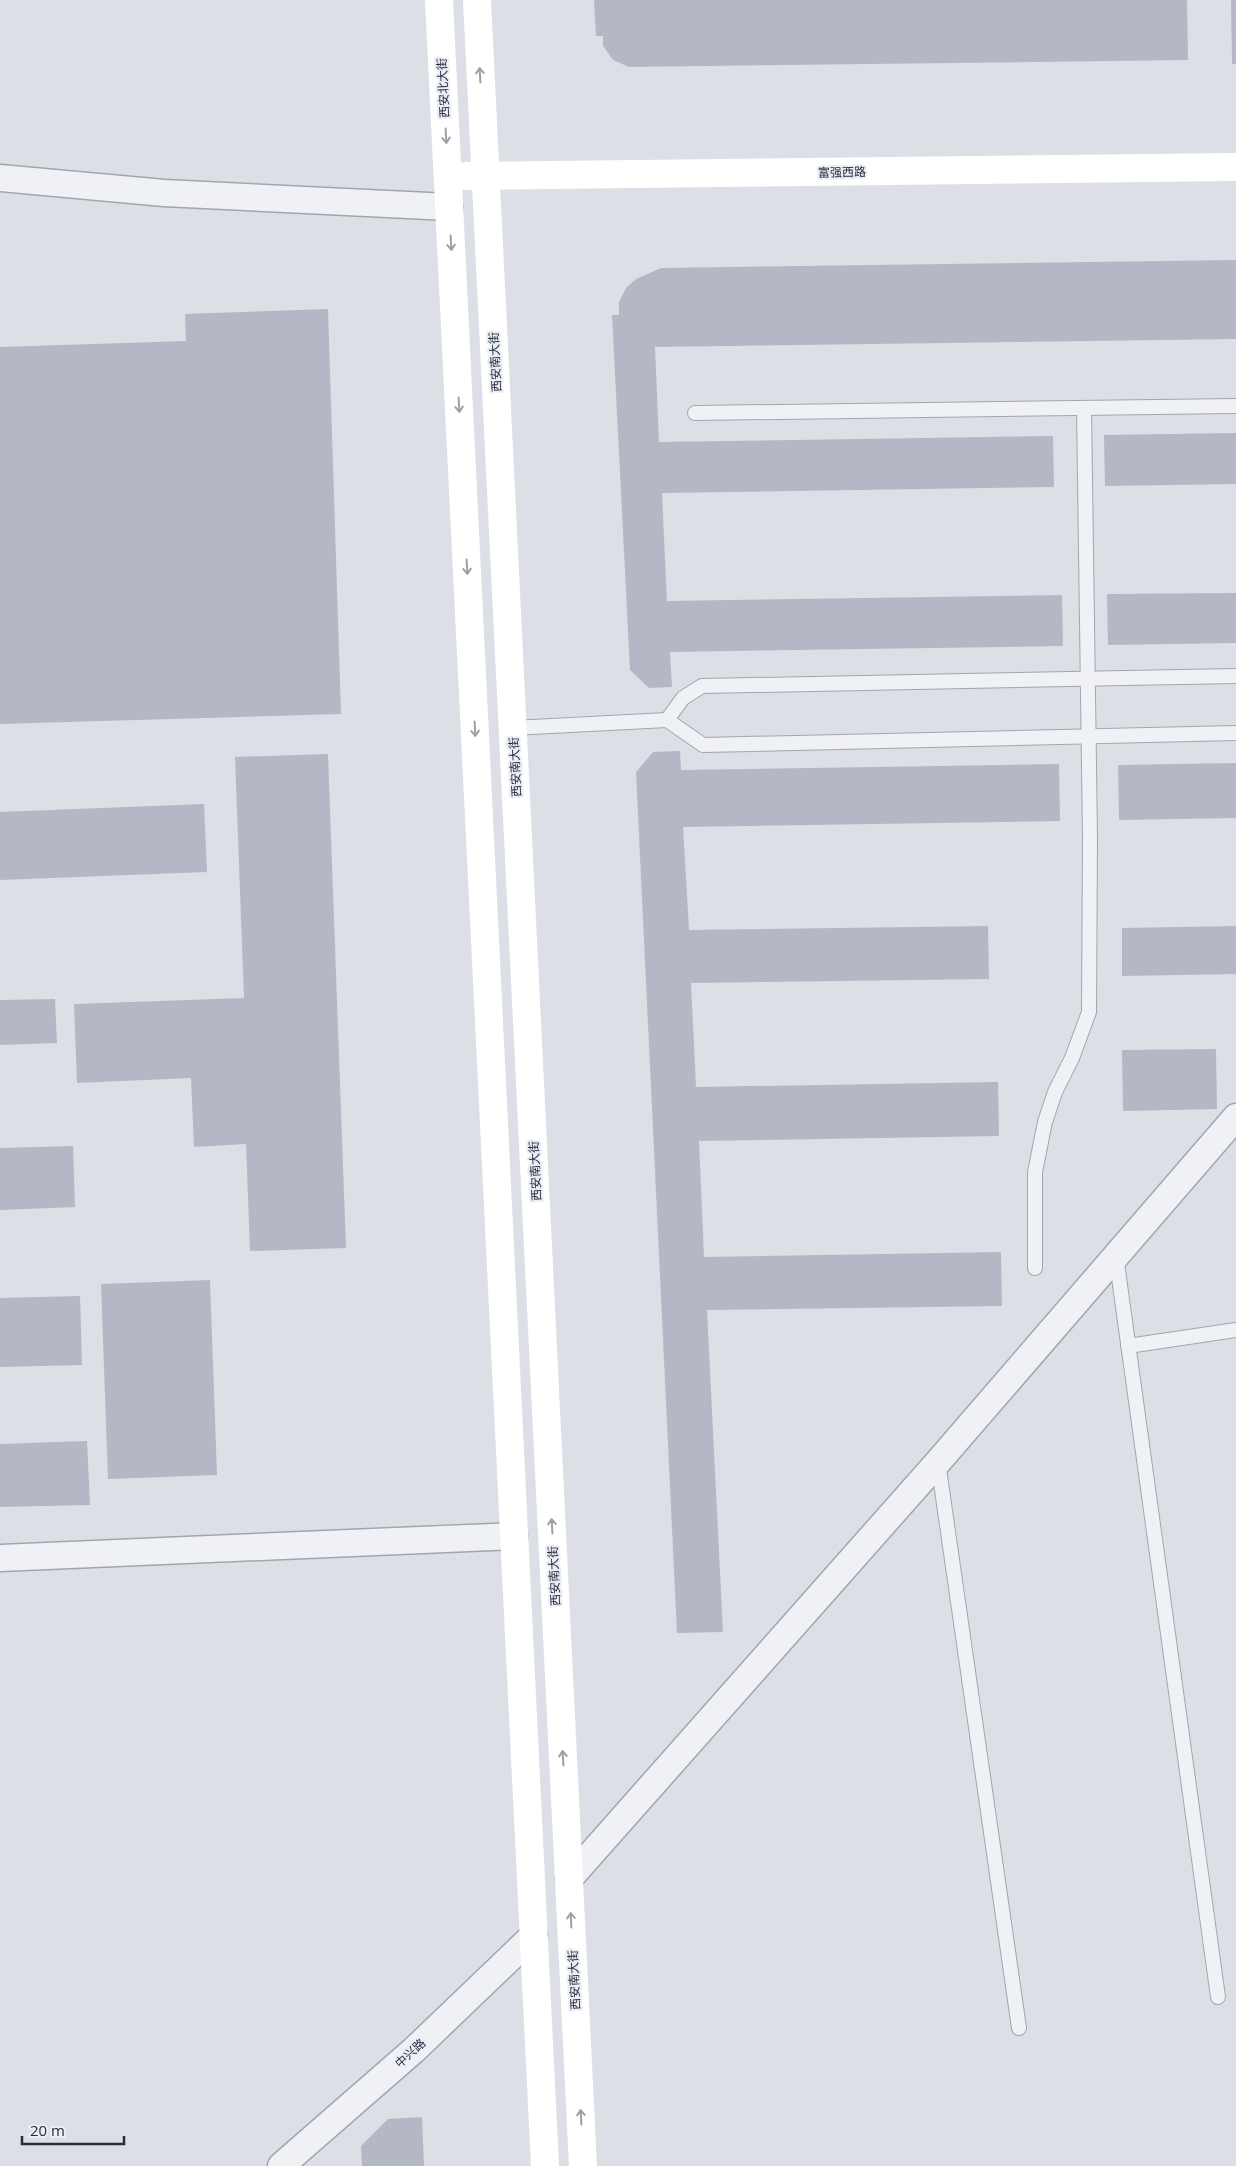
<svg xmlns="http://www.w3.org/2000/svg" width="1236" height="2166" font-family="'Open Sans','Noto Sans SC',sans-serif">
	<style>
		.building { fill: #b4b8c4 }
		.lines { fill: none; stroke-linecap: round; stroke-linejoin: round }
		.lane-casing { stroke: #a2a5b1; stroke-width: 16 }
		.street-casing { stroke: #a2a5b1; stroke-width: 29 }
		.lane { stroke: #eff1f5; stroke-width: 14 }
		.street { stroke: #eff1f5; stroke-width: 26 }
		.secondary { stroke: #fff; stroke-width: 28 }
		.oneway { stroke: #9da0a8 }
		.labels { text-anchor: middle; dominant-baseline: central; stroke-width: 4.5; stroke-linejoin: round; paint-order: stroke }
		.street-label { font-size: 12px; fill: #262b3e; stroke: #eceef5 }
	</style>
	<rect width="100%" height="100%" fill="#dddfe7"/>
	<g class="building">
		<path d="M594,0H1187L1188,60L629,67L613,60L603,46V36H596Z"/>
		<path d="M1231,0H1236V64H1232Z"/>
		<path d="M1236,260V339L655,347L659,442L1053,436L1054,487L662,493L667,601L1062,595L1063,646L670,652L672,687L649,688L630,670L612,315H619V302L626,288L636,279L661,268Z"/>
		<path d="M328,309L341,714L0,724V347L186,341L185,314Z"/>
		<path d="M1236,433V484L1105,486L1104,435Z"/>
		<path d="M1236,593V643L1108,645L1107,594Z"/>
		<path d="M680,751L681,770L1059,764L1060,821L683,827L689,930L988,926L989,979L691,983L696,1087L998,1082L999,1136L699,1141L704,1257L1001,1252L1002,1306L707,1310L723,1632L677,1633L636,772L653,752Z"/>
		<path d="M328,754L346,1248L250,1251L246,1144L194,1147L191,1078L77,1083L74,1004L244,998L235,757Z"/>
		<path d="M1236,763V818L1119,820L1118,765Z"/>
		<path d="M204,804L207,872L0,880V812Z"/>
		<path d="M1236,926V974L1122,976V928Z"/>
		<path d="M55,999L57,1043L0,1045V1000Z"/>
		<path d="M1216,1049L1217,1109L1123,1111L1122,1050Z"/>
		<path d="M73,1146L75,1207L0,1210V1148Z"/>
		<path d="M210,1280L217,1475L108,1479L101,1284Z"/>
		<path d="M80,1296L82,1365L0,1367V1298Z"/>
		<path d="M87,1441L90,1505L0,1507V1444Z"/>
		<path d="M422,2117L424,2166H362L361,2146L388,2119Z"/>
	</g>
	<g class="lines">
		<g class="lane-casing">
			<g id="lane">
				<path d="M695,413L1236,406"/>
				<path d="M1236,676L702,686L683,698L667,720L703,745L1236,733"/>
				<path d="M513,728L667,720"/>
				<path d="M1116,1256L1218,1997"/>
				<path d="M1035,1268V1172L1045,1122L1055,1092L1072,1058L1089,1012L1090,838L1084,408"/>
				<path d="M1128,1346L1236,1330"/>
				<path d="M938,1462L1019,2028"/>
			</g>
		</g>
		<g class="street-casing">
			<g id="street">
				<path d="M0,178L164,193L449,207"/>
				<path d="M0,1558L514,1536"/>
				<path d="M569,1879L938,1462L1236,1117"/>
				<path d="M281,2166L414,2050L534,1935"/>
			</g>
		</g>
		<use href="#lane" class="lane"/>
		<use href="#street" class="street"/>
		<g class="secondary">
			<path d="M439,0L545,2166"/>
			<path d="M477,0L583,2166"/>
			<path d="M466,176L1236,167"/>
		</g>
	</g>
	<defs><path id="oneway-shaft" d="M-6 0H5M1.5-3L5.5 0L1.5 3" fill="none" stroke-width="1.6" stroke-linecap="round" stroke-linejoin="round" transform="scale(1.25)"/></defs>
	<g class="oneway">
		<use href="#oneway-shaft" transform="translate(480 75) rotate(-93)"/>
		<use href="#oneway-shaft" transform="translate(446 136) rotate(87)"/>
		<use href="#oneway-shaft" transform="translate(451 243) rotate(87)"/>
		<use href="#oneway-shaft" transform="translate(459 405) rotate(87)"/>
		<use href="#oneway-shaft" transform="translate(467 567) rotate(87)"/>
		<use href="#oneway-shaft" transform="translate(475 729) rotate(87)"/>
		<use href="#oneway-shaft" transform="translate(552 1526) rotate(-93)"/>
		<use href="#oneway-shaft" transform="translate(563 1758) rotate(-93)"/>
		<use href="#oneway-shaft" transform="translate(571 1920) rotate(-93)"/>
		<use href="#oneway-shaft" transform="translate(581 2117) rotate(-93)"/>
	</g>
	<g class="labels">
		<g class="street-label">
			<text transform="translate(443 88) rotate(-93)">西安北大街</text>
			<text transform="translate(842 172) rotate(-1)">富强西路</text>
			<text transform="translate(495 362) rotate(-93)">西安南大街</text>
			<text transform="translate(515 767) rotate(-93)">西安南大街</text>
			<text transform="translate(535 1171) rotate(-93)">西安南大街</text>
			<text transform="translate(554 1576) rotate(-93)">西安南大街</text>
			<text transform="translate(574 1980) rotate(-93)">西安南大街</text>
			<text transform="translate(410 2053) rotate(-42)">中兴路</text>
		</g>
	</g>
	<path d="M22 2136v8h102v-8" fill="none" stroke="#262b3e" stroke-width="2.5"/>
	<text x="30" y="2136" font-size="15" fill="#262b3e" stroke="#eceef5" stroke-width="4" paint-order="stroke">20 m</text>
</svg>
